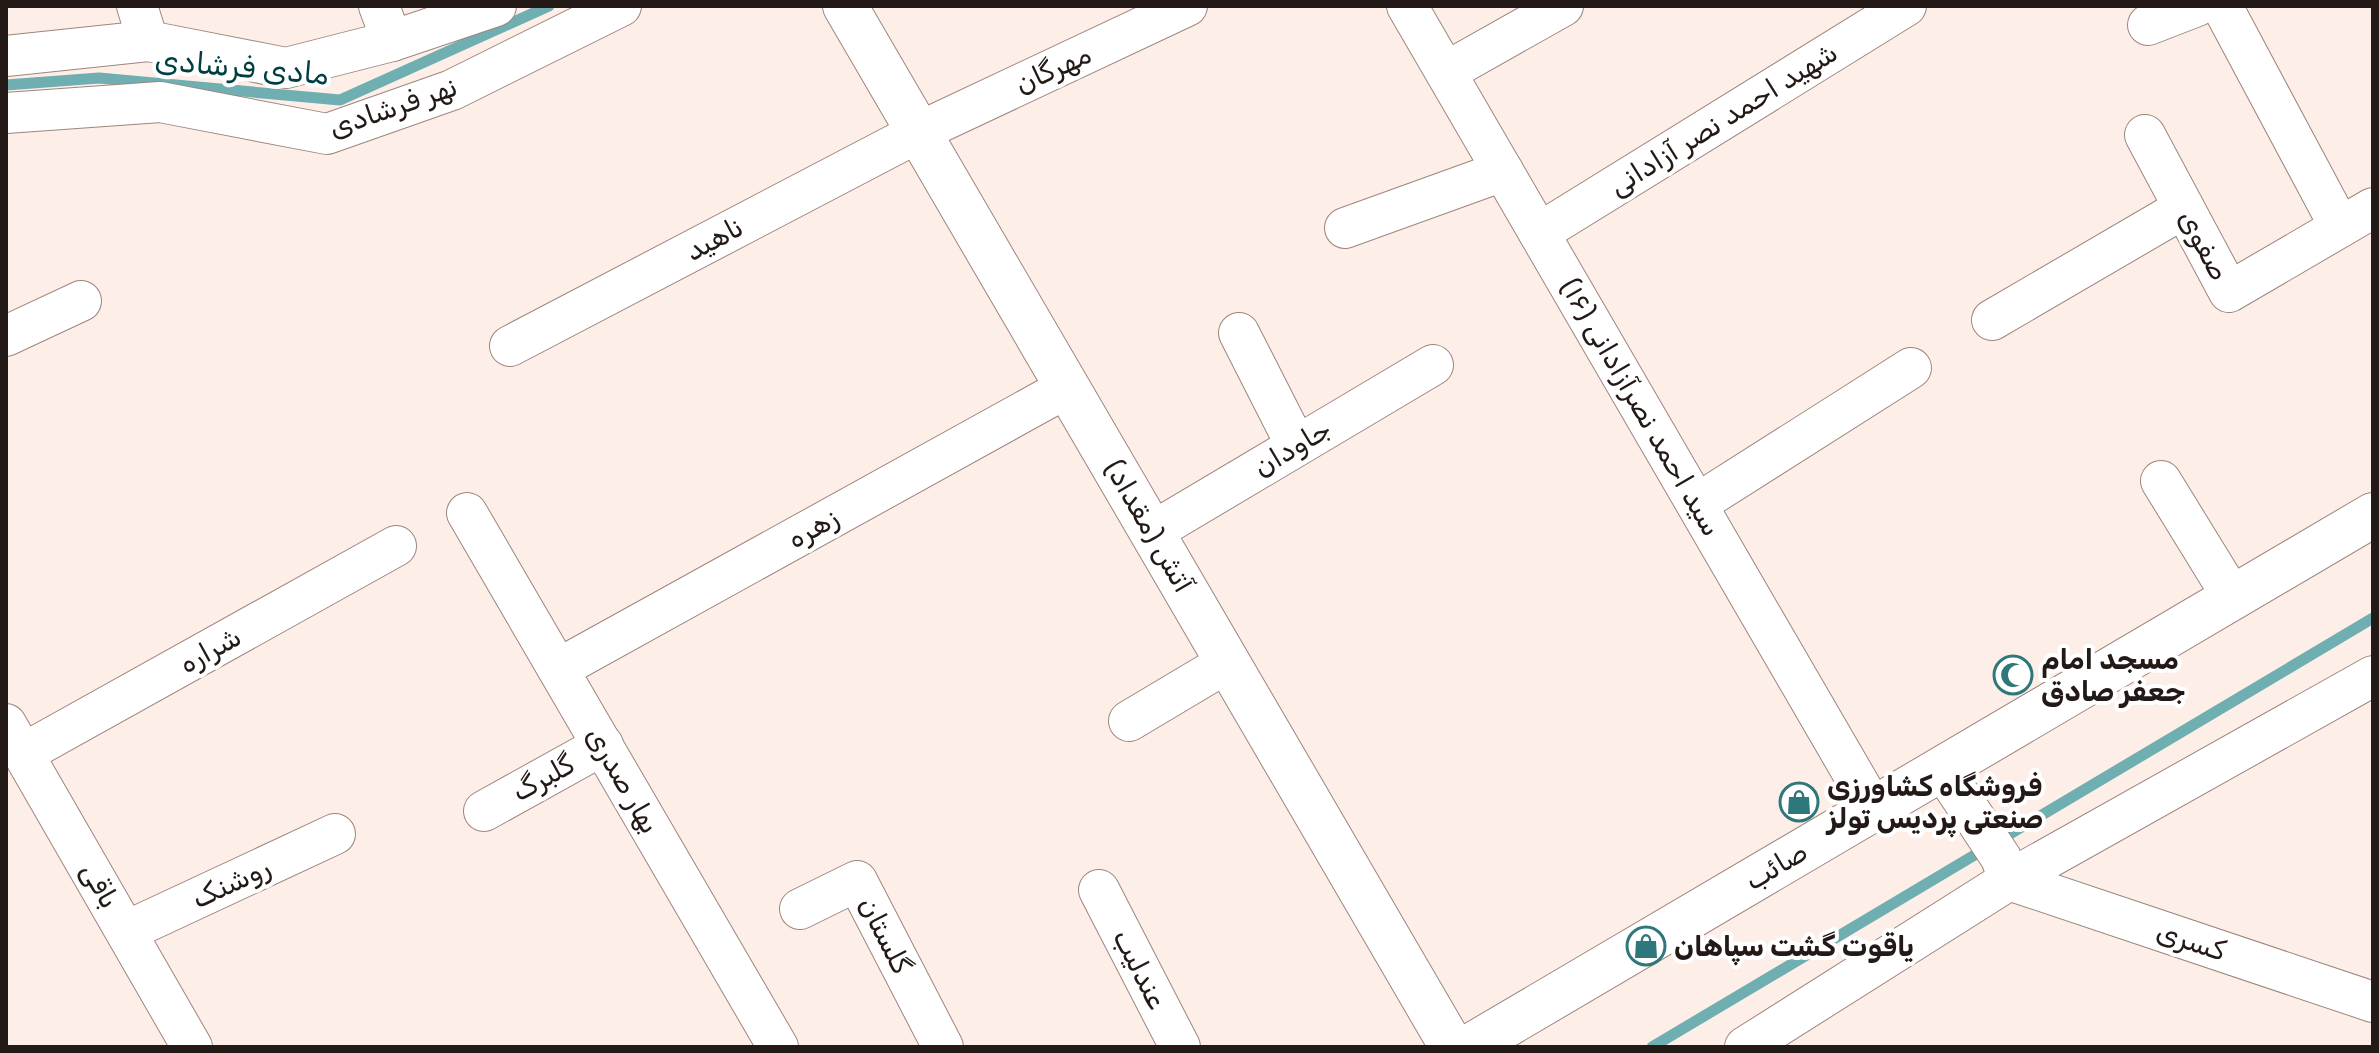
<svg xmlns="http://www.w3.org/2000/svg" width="2379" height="1053" font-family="Rubik,Cairo,sans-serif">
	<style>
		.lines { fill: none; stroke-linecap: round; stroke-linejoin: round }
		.stream { stroke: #6fafb2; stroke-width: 11 }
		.minor-casing { stroke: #9d867e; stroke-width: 42 }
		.major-casing { stroke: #9d867e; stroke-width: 46 }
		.minor { stroke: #fff; stroke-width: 40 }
		.major { stroke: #fff; stroke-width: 44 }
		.labels { text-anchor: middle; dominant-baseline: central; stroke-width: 8; stroke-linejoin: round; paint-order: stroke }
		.street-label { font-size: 28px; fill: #231a17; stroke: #fff }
		.poi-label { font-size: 28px; font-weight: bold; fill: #231a17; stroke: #fff; text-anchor: start }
		.water-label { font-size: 30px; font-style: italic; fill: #003e41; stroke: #fff }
	</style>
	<rect width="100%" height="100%" fill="#feeee8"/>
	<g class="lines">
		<g class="stream">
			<path d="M6,85L99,78L340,100L549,6"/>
			<path d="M1652,1047L2373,618"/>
		</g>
		<g class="minor-casing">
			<g id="minor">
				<path d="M137,6L148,41"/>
				<path d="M379,6L392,41"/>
				<path d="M1407,6L1873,808"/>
				<path d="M2222,6L2340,227"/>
				<path d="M2148,25L2197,6"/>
				<path d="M6,56L148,41L286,68L392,41L496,6"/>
				<path d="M1446,72L1563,6"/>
				<path d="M6,113L160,102L327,134L452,90L621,6"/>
				<path d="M2145,135L2229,292L2373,208"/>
				<path d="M1345,228L1503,171"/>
				<path d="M1539,233L1906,6"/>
				<path d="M1992,320L2184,208"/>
				<path d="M1239,333L1296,445"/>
				<path d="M6,336L81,301"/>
				<path d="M510,346L919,132L1187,6"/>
				<path d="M2161,481L2233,598"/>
				<path d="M1697,504L1911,368"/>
				<path d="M467,513L778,1047"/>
				<path d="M1152,532L1433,365"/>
				<path d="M558,669L1068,387"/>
				<path d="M1129,721L1228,662"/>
				<path d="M6,724L192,1047"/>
				<path d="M24,753L396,546"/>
				<path d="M1943,770L2001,858L2009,880L2373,1002"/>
				<path d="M484,811L603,745"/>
				<path d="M1099,890L1180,1047"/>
				<path d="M800,909L857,881L943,1047"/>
				<path d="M127,931L335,834"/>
				<path d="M1745,1047L2009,880L2373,676"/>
			</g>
		</g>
		<g class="major-casing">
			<g id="major">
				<path d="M845,6L1452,1047"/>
				<path d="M1469,1047L2373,515"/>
			</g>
		</g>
		<use href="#minor" class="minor"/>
		<use href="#major" class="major"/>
	</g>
	<defs>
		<g id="mosque-ring" transform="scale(2)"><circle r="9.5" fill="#fff" stroke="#2e787b" stroke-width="1.5"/><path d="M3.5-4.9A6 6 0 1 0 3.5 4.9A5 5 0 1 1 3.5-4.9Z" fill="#2e787b"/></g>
		<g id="shop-ring" transform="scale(2)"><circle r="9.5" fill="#fff" stroke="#2e787b" stroke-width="1.5"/><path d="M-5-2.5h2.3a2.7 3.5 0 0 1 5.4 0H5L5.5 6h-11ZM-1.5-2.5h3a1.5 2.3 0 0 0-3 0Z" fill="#2e787b"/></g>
	</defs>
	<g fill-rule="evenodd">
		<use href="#mosque-ring" x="2013" y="675"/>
		<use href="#shop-ring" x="1799" y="802"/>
		<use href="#shop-ring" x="1646" y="946"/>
	</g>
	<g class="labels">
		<g class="street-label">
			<text transform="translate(1053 69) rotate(-25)">مهرگان</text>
			<text transform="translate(393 107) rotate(-19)">نهر فرشادی</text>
			<text transform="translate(1723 119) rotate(-32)">شهید احمد نصر آزادانی</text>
			<text transform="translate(714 239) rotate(-28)">ناهید</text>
			<text transform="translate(2204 245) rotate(62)">صفوی</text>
			<text transform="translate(1641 407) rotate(60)">سید احمد نصرآزادانی (۱۶)</text>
			<text transform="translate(1292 448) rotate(-31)">جاودان</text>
			<text transform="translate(1149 526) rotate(60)">آتش (مقداد)</text>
			<text transform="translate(813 528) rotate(-29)">زهره</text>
			<text transform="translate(210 650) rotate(-29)">شراره</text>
			<text transform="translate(543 778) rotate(-29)">گلبرگ</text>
			<text transform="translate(623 780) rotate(60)">بهار صدری</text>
			<text transform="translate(1776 866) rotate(-31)">صائب</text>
			<text transform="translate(231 883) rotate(-25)">روشنک</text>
			<text transform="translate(100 885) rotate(60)">باقی</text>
			<text transform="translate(885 935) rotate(63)">گلستان</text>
			<text transform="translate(2191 941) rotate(18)">کسری</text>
			<text transform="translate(1140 969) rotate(63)">عندلیب</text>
		</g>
		<g class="poi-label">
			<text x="2041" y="659">مسجد امام<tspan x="2041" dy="32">جعفر صادق</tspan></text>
			<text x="1827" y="786">فروشگاه کشاورزی<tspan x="1827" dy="32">صنعتی پردیس تولز</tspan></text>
			<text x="1674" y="946">یاقوت گشت سپاهان</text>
		</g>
		<g class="water-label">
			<text transform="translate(242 67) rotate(5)">مادی فرشادی</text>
		</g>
	</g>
	<rect width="2379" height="1053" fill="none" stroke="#231a17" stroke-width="16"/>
</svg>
